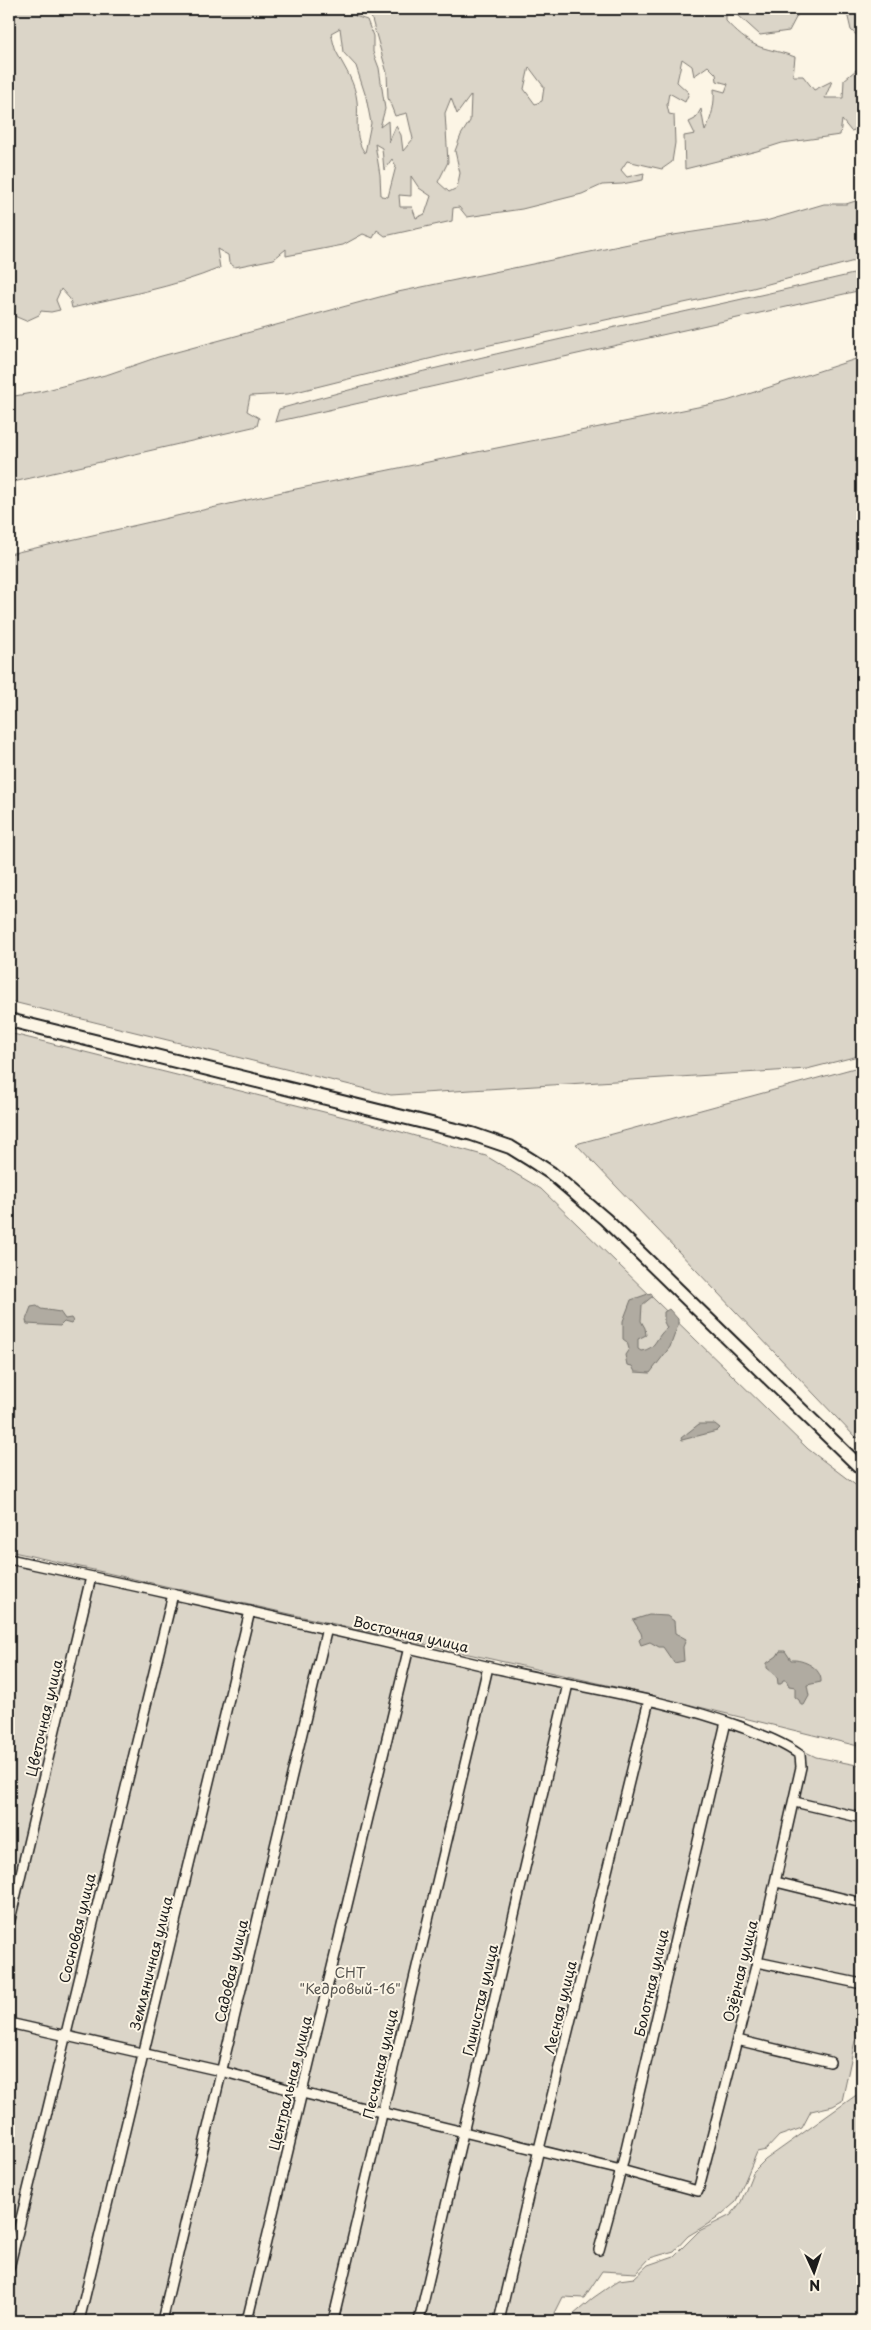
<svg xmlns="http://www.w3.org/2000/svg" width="871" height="2330" font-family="'Playpen Sans',sans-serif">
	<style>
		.green { fill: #dbd5c8; stroke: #7c7872; fill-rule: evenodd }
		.water { fill: #b0aba1; stroke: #75726c }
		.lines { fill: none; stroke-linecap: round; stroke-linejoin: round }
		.street-casing { stroke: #1c1c1c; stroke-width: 12 }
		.secondary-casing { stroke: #1c1c1c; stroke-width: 16 }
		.street { stroke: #fcf5e5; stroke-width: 9 }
		.secondary { stroke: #fcf5e5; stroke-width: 12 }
		.labels { text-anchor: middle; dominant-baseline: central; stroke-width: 4; stroke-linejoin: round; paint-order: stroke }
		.street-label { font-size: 14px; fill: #1c1c1c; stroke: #fcf5e5 }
		.park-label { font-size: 14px; fill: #555450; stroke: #fcf5e5 }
	</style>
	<rect width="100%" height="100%" fill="#fcf5e5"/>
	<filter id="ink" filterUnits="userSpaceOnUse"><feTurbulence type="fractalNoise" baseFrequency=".02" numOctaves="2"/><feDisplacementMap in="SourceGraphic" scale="10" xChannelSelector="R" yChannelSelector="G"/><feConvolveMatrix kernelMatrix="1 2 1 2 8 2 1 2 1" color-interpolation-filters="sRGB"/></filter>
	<g filter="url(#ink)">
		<g class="green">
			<path d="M9,9H366L355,16L367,20L373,36V52L379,68L385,109L380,127L388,121L389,142L396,126L401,135L403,151L413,139L407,113L395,116L388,98L387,73L369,9H726V21C735,31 747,42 760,47C772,51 783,52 795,57L793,76H803L814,90L832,81L825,98H843L844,80L856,70L862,86V128L851,131L842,120L840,135L782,143L757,151L685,169L684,136L695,134L689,122L695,119L701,109L705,131C712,117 715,104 714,89L725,92L728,84L717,81L716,74L708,66L694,76L692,66L682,59L677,82L689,93L685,102L669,93L667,105L669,114L674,115L675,143L672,162L662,169L627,161L621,170L627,177L644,173L643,180L622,184L602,185L582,194L522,209L467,217L459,207L453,208L452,221L385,236L377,230L373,238L363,234L343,245L286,256V249L274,259L235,267L229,263L228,255L217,249L220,268C172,288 122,296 72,308L70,299L61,289L56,300L60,310L51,312L41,311L39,315L26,321L12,315L9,319ZM340,28L343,52L356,66L366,97L371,123L365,153C353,137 359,119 357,101C355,83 346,70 338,55C334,49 333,40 331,33ZM529,67L544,87L542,101L535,104L524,89ZM471,95L470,121L461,135L455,151L460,173L457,188L449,192L438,182L448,162L445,113L451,98L457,114ZM375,144L382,148L384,170L392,159L396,166L388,197L381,196L380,175ZM411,176L419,188L431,196L425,214L416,218L412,207H400L399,195L411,196Z"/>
			<path d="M738,9H799L800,10L789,31L760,35L738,15Z"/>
			<path d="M858,9H862V40L851,30L847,13L861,14Z"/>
			<path d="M862,199V259L753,288L453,353L288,394L250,396L247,411L259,418L257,426L9,483V397L43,391L109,374L158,357L398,292L667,236L766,221L824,204H846Z"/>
			<path d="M862,272V290L275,422L279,409C471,355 668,317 862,272Z"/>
			<path d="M862,357V1055L807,1069L391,1095L9,1001V554L291,490L727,401Z"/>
			<path d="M9,1033L380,1126L486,1156L541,1189L808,1449L862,1490V1747L638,1692L9,1551Z"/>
			<path d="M862,1066V1436L856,1438L576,1144Z"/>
			<path d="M9,1553L88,1573L645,1696L742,1721L816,1757L862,1766V2033L855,2041L842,2101L833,2106L811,2111L802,2128L779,2136L766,2150L757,2152L736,2202L716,2219L688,2236L674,2251L650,2258L636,2273L602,2271L584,2298L563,2297L551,2321H9Z"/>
			<path d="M862,2091V2321H566L593,2298L619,2280L634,2278L648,2265L674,2256L699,2231L731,2215L741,2202L753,2172L765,2160Z"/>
		</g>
		<g class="water">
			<path d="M648,1294L651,1293L653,1296L642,1305L641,1321L645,1328L646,1335L638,1339V1349L641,1351C657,1349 655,1337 667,1328L664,1322V1312L669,1309L678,1319V1325L670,1347L650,1373L635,1372L632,1366L627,1365L625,1355L629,1349L627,1342L623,1339V1321L631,1300Z"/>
			<path d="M37,1306L41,1309L60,1312L65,1319L71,1318L73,1321L71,1324L64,1322L60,1326L27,1324L26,1320L31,1307Z"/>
			<path d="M699,1424H715L720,1428L717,1431L682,1440L681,1438Z"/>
			<path d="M649,1615L667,1616L674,1621L675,1633L686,1639L683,1647L684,1661L674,1663L663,1647H659L650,1642L641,1645L639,1640L642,1637L641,1633L633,1620Z"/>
			<path d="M780,1651H785L791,1660C803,1659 822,1668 821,1682L807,1685L809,1696L804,1705H801L799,1700L795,1697V1687L789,1686L786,1680H783L781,1684H778L777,1676L767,1668V1663L777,1656Z"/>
		</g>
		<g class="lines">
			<g class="street-casing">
				<g id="street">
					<path d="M9,1559C170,1593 330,1629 490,1667C574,1687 660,1697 741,1727C762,1735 782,1742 800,1755L801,1767L757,1962L698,2191L621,2170L302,2093L221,2071L9,2023"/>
					<path d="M795,1802L862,1818"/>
					<path d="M776,1882L862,1903"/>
					<path d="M9,1924L91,1577"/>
					<path d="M757,1962L862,1984"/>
					<path d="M737,2040L830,2062"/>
					<path d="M599,2250L621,2170L726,1722"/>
					<path d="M9,2268L173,1594"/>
					<path d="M79,2321L250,1611"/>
					<path d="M162,2321L327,1628"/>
					<path d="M247,2321L409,1647"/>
					<path d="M333,2321L488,1667"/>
					<path d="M419,2321L568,1684"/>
					<path d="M499,2321L539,2149L649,1700"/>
				</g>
			</g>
			<g class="secondary-casing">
				<path id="secondary" d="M9,1020L472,1134L510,1147L531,1160L551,1173L605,1219L862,1469"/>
			</g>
			<use href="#street" class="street"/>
			<use href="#secondary" class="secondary"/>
		</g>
	</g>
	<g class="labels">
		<g class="street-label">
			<text transform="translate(411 1634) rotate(13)">Восточная улица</text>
			<text transform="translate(44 1718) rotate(-77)">Цветочная улица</text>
			<text transform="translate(77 1928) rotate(-76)">Сосновая улица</text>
			<text transform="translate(151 1963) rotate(-76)">Земляничная улица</text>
			<text transform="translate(231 1971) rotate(-77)">Садовая улица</text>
			<text transform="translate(740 1971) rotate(-76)">Озёрная улица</text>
			<text transform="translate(651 1983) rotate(-77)">Болотная улица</text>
			<text transform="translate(480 2000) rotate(-77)">Глинистая улица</text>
			<text transform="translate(560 2007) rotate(-76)">Лесная улица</text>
			<text transform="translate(380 2064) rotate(-77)">Песчаная улица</text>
			<text transform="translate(290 2083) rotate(-76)">Центральная улица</text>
		</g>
		<g class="park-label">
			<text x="350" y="1972">СНТ<tspan x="350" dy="16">"Кедровый-16"</tspan></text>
		</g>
	</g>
	<rect width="871" height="2330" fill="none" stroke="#fcf5e5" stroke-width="30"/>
	<rect x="15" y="15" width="841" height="2300" fill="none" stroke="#1c1c1c" stroke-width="2" filter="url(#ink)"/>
	<g transform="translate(814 2272) rotate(177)" stroke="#fcf5e5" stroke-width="4" paint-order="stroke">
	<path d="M0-4L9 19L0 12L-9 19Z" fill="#1c1c1c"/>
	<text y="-8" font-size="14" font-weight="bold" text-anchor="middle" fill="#1c1c1c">N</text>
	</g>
</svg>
